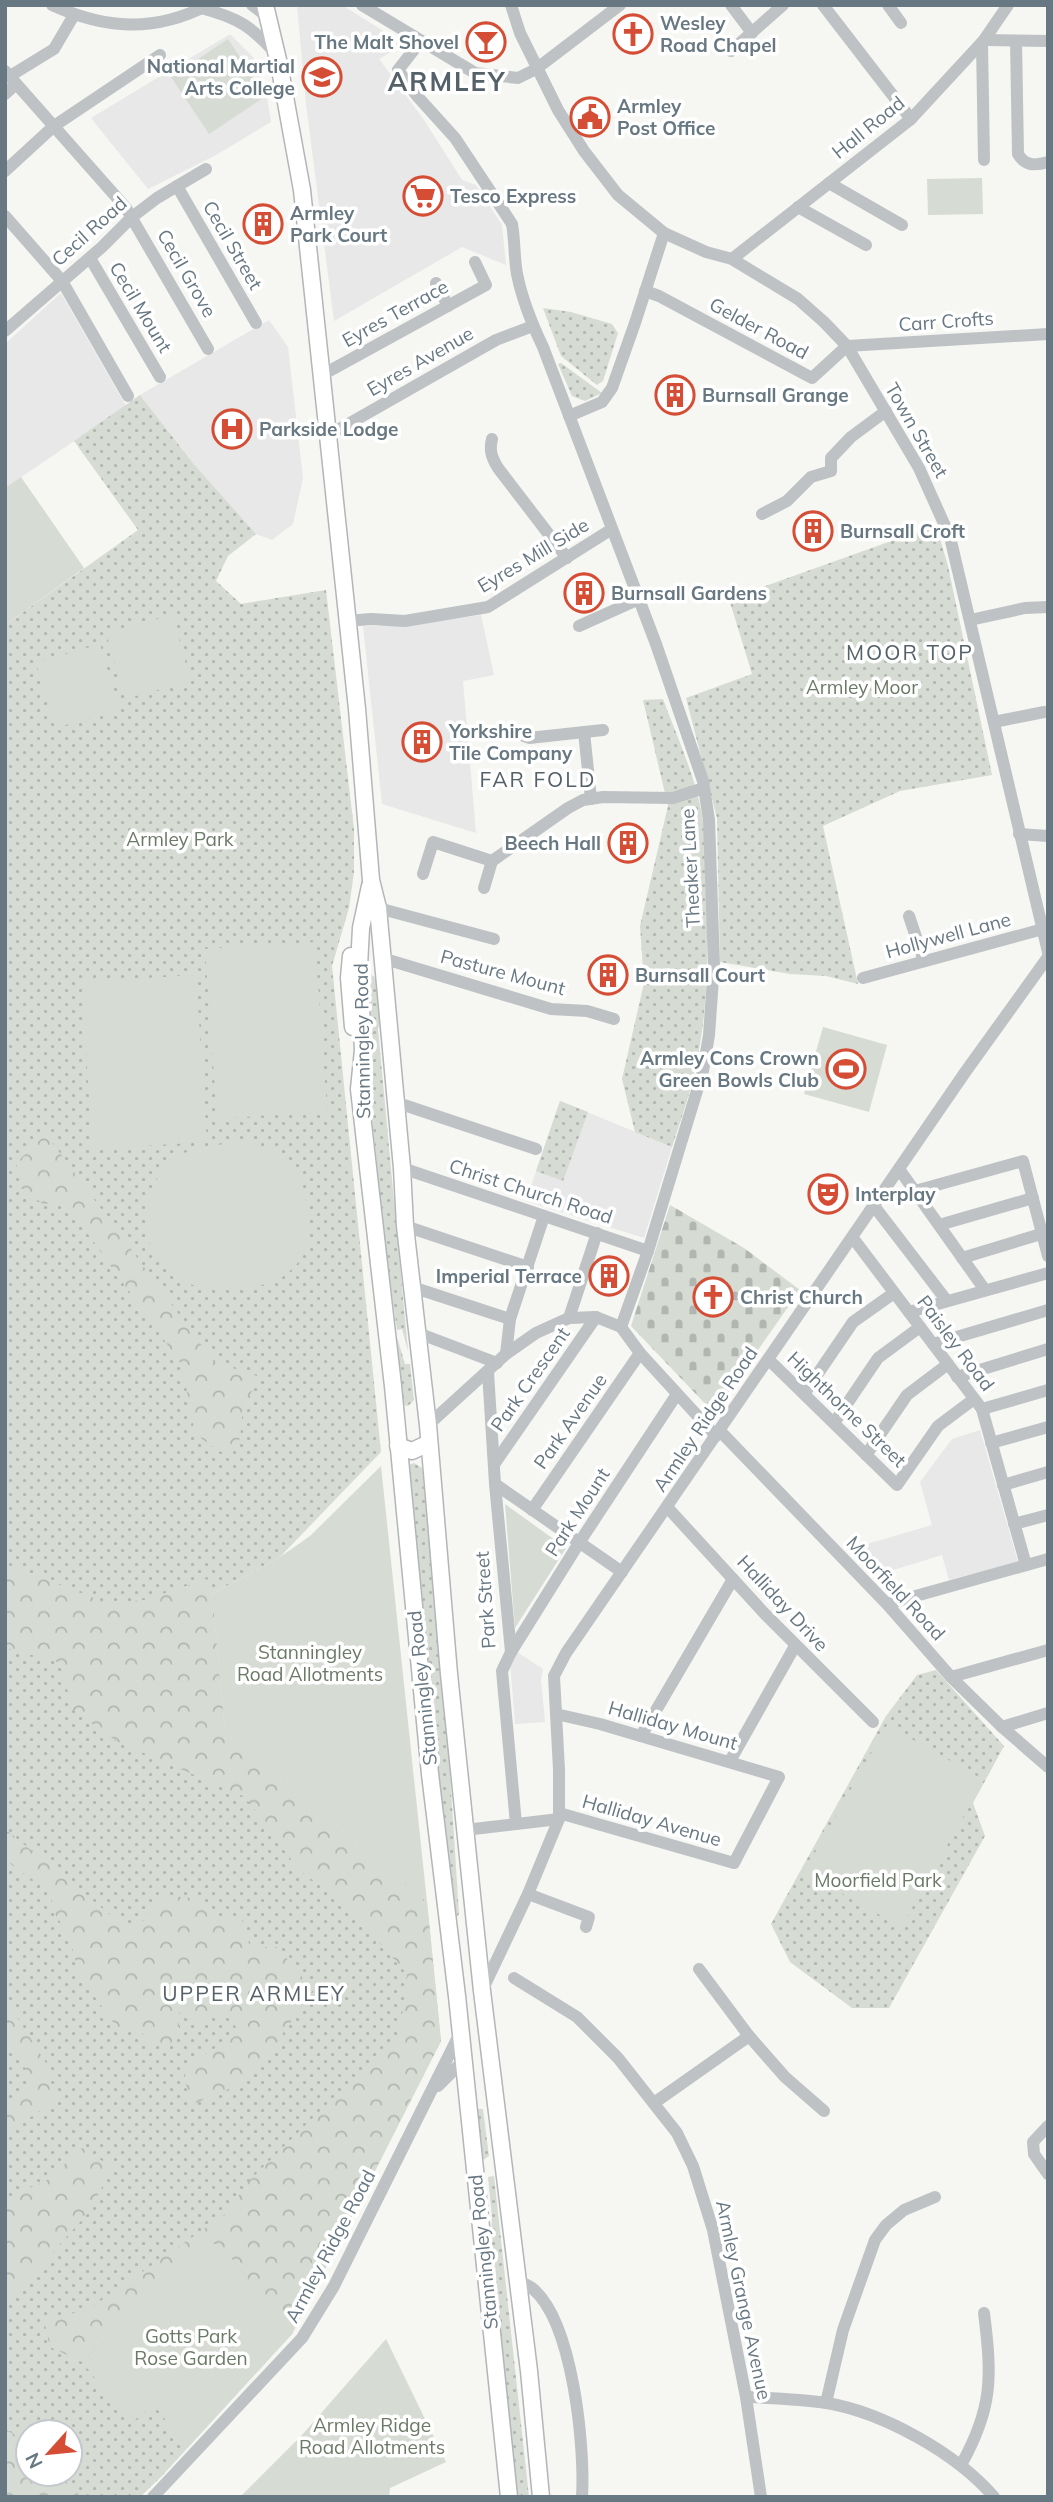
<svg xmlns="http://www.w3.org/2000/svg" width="1053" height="2502" font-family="Mulish,sans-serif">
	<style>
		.built { fill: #e7e8e7 }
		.grass { fill: url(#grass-dots); fill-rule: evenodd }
		.forest { fill: url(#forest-crowns) }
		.cemetery { fill: url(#cemetery-stones) }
		.garden { fill: #d6dbd3 }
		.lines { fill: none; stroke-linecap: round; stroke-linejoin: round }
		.major-casing { stroke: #b2b6b9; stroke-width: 19 }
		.minor { stroke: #bec2c5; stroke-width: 12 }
		.major { stroke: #fff; stroke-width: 16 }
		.labels { text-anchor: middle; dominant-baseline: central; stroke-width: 7; stroke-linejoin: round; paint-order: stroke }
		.poi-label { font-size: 19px; font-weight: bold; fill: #687882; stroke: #fff; text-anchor: start }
		.street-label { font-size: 19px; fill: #687882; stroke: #fff }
		.park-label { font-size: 19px; fill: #6b7a66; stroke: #fff }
		.neighbourhood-label { font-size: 21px; letter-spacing: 2px; fill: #556168; stroke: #fff }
		.district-label { font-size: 26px; font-weight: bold; letter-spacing: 2px; fill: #556168; stroke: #fff }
	</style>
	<defs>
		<pattern id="grass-dots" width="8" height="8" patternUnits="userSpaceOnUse" patternTransform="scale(1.75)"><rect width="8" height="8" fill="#d6dbd3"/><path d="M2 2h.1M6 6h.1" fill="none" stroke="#b1b6b1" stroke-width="1.8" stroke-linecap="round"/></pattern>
		<pattern id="forest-crowns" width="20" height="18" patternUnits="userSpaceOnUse" patternTransform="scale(1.75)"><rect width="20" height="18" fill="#d6dbd3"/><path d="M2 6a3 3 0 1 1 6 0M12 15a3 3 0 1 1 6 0" fill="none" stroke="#b1b6b1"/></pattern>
		<pattern id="cemetery-stones" width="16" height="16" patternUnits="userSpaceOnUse" patternTransform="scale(1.75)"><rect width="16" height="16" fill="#d6dbd3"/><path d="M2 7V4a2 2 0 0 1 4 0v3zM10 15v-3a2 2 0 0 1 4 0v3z" fill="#b1b6b1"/></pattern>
	</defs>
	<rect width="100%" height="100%" fill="#f6f6f3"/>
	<g class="built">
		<path d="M297,5H342L404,44L379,59L424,120L462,180L476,185L502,225L506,265L462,247L334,321L306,104Z"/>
		<path d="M230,34L253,57L265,85L271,122L216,155L148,189L91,118Z"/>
		<path d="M61,293L126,406L5,488V344Z"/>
		<path d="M269,320L288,347L303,478L293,524L272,540L256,534L192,462L140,395Z"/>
		<path d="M481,615L494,675L463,681L476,833L382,804L363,626H400Z"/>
		<path d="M560,1101L672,1147L644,1238L526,1201Z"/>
		<path d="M980,1430L1018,1562L949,1580L942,1555L877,1575L850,1549L932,1525L920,1482L952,1439Z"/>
		<path d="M517,1652L543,1669L541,1680L545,1722L515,1724L510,1663Z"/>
	</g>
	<g class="grass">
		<path d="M543,308L571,312L612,324L618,333L603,381L597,385L561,356Z"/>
		<path d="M561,363L602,393L585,401L572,396L558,364Z"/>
		<path d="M140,395L192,462L256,534L228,556L216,581L241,604L326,590L354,829V872L349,908L332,966L381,1452L280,1557L212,1594L225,1732L427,1902L441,2041L292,2334L161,2477L140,2497H5V625L138,530L74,441ZM28,2432H70V2474H28Z"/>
		<path d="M936,525L948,566L992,775L900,791L823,826L858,984L826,976L790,974L720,962L717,818L686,698L752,674L729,599Z"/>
		<path d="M663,699C677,737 695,775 702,815C707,843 706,872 707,901C708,948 708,997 700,1044C695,1080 683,1113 672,1147L635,1132L622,1079L644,983L640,926L668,806L643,700Z"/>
		<path d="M371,974C384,985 382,1014 378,1029L408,1351L402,1329L397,1330L388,1268L370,1100L366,976Z"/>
		<path d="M560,1101L588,1112L563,1181L536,1171Z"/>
		<path d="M397,1337L405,1364H410L414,1400L408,1406L404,1405L401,1400Z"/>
		<path d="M414,1463L422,1468L451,1771L450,1773L459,1914L454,1921L443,1843L406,1466Z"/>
		<path d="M936,1670L1004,1746L973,1803L985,1836L889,2008H852L790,1962L771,1924L886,1716L917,1675Z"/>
		<path d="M476,2109H483L489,2156L480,2162Z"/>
		<path d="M494,2176L529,2497H515L490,2258L492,2217L488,2177Z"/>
	</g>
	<g class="forest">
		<path d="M46,1134L214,1362L260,1377L243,1407L240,1439L221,1452L195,1434L182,1365L65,1202L43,1204L21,1188L16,1163Z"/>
		<path d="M5,1564L107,1603L144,1600L207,1579L212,1594L225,1732L427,1902L441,2041L292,2334L220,2244H211L145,2301L82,2362L50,2347L44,2321L89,2309L227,2213L247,2183L400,2032L407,1974L349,1908L298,1869L245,1797L116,1741L72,1709L61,1663L5,1648Z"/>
		<path d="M5,1829L113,1917L133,1928L148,1917L159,1893L186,1898L196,1897L211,1916L242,1920L250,1947H277L313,1990L259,2068L236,2086L189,2106L185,2075L195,2060L234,2037L236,2028L232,2018L215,2015L195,2024L183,2012L179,2013V2033L168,2047L151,2045L142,2033L118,2029L79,1975L69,1935L56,1916L49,1891L5,1860Z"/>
		<path d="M5,1998L48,2066L55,2101L5,2134V2102L17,2099L27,2085L24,2064L5,2035Z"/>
		<path d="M82,2148L112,2167L90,2211L15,2294L5,2301V2199L49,2179Z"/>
		<path d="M5,2429L28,2442V2474H61L81,2497H5Z"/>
	</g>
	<path class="cemetery" d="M670,1205L744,1248L800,1290L714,1413L631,1326Z"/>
	<g class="garden">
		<path d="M228,39L266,96L209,134L171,77Z"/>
		<path d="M982,178L983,214L928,215L927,179Z"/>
		<path d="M21,477L84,568L5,625V488Z"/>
		<path d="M172,615L191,681L125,699L106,633Z"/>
		<path d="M100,644L119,710L55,728L36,663Z"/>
		<path d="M315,942L327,1111L217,1119L205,949Z"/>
		<path d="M196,975L207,1142L92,1149L82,982Z"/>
		<path d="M823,1027L887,1045L869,1112L804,1094Z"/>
		<path d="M248,1142C266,1147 281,1151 294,1166C301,1174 303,1185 305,1196C313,1231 311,1264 273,1282C260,1287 240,1287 226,1287C195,1288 181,1286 160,1262C140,1239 144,1202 158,1177C162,1171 164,1163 170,1160C194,1146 221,1144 248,1142Z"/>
		<path d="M381,1466L427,1902L225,1732L212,1594L280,1557L310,1536Z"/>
		<path d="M505,1504L566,1548L515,1628Z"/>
		<path d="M887,1725L984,1780L901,1927L804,1872Z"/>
		<path d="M211,2244H220L292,2334L187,2448L154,2405L131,2423L82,2362L145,2301Z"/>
		<path d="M386,2339L446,2462L390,2488L389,2497H240L302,2435Z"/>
	</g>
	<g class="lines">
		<g class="major-casing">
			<g id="major">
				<path d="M265,5L279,64L302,190L357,709L371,880L378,908L402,1168L405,1226L428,1425L449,1674L482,1991L529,2371L541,2497"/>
				<path d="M370,886L361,928L359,966L363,1050L359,1089L393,1386L430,1774L457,1996L509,2497"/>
				<path d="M351,956L349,978L353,1027"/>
				<path d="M398,1446L412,1451L429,1443"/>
			</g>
		</g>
		<g class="minor">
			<path d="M52,5C105,29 154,33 208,5"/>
			<path d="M252,5L269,18"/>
			<path d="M362,5L475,73L518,78L536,69L620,5"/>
			<path d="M511,5L520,33L558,110L584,151L618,195L664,233L706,252L732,259L798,299L824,322L847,346L919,468L950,537L1048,952"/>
			<path d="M731,5L752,33"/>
			<path d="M823,5L911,119"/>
			<path d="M888,5L901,23"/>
			<path d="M201,8C239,18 251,26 277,55"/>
			<path d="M984,40L1048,41"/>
			<path d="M1016,41L1018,154C1025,166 1035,166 1048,162"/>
			<path d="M420,42L398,70L417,96L455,138L512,224C515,241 514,257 517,274C522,299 532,324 543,347L656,644L703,781L709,820L714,965L709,1035L703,1071L648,1251L621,1327"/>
			<path d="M982,43L984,160"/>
			<path d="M731,51L783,5"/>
			<path d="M5,71L126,208L208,349"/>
			<path d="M10,76L54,49L74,15"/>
			<path d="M5,94L16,84"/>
			<path d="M5,171L54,126L160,55"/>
			<path d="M829,183L902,225"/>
			<path d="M177,186L256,323"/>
			<path d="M798,207L866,245"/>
			<path d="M5,216L62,281L128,396"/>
			<path d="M90,258L160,377"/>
			<path d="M732,259L911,119L984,40L1008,5"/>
			<path d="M436,283L448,306"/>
			<path d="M645,291L659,296L812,378L847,346"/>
			<path d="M5,331L102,247L132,217L157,198L206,169"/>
			<path d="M847,346L1048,334"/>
			<path d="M322,375L486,285L475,262"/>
			<path d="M569,416L602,402L612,388L635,323L664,233"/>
			<path d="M329,435L496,340L533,326"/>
			<path d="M492,439C489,451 492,458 498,468L567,558"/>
			<path d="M762,514L787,501L811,477L831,471V458L851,437L886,411"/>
			<path d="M970,620L1025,608L1048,607"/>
			<path d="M347,621L371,619L405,621L488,607L612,529"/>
			<path d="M579,626L639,599"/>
			<path d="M994,722L1044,712"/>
			<path d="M584,732L591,799"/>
			<path d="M479,734L513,732L529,738L603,730"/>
			<path d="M1019,834L1048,836"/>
			<path d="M423,874L433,842L492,861L568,808L583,800L603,797L673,798L704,788"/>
			<path d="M484,888L492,861"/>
			<path d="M378,908L494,939"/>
			<path d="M909,916L924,961"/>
			<path d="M382,958L551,1009L587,1011L614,1019"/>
			<path d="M863,978L1043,929"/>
			<path d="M395,1102L536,1149"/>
			<path d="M402,1168L648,1251"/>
			<path d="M899,1169L985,1290"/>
			<path d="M915,1191L1023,1161L1048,1256"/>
			<path d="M874,1206L947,1301"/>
			<path d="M939,1225L1033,1198"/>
			<path d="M405,1226L528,1267"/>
			<path d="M853,1238L982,1409L1026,1565"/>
			<path d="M962,1258L1041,1234"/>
			<path d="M412,1287L510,1319"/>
			<path d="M909,1312L1048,1273"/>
			<path d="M569,1318L597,1233"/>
			<path d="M418,1333L497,1363"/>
			<path d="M933,1344L1048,1310"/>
			<path d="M506,1354L510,1319L544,1216"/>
			<path d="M769,1360L897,1485L938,1426L974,1399"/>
			<path d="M488,1372L495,1484L511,1652L502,1671L516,1824"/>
			<path d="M957,1377L1048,1349"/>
			<path d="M804,1394L853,1322L894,1293"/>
			<path d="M982,1409L1048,1390"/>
			<path d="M834,1423L878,1358L920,1327"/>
			<path d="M428,1425L506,1354L536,1333L569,1318L596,1317L621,1327L640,1353L716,1436"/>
			<path d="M720,1431L887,1604L951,1677L1002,1727L1048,1767"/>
			<path d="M991,1443L1048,1427"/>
			<path d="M866,1455L907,1395L948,1364"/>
			<path d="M495,1463L596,1317"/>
			<path d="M495,1484L622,1572"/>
			<path d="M1003,1485L1048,1472"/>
			<path d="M668,1508L764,1613L873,1722"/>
			<path d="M532,1510L640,1353"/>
			<path d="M1014,1524L1048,1515"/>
			<path d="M887,1604L1048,1559"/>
			<path d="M511,1652L579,1543L677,1394"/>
			<path d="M951,1677L1048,1650"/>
			<path d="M556,1714L600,1724L779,1777L734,1863L559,1813"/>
			<path d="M1002,1727L1048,1713"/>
			<path d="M641,1736L733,1579"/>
			<path d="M730,1761L795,1646"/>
			<path d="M465,1830L559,1819"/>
			<path d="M528,1894L589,1917L586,1927"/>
			<path d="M514,1978L577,2017L618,2058L677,2133L693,2166L713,2230L746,2397L761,2497"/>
			<path d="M482,1991L528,1894L559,1819V1770L554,1676L566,1653L966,1071L1048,957"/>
			<path d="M749,2036L785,2077L824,2111"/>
			<path d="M438,2086L463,2061"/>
			<path d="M654,2103L749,2036L699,1969"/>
			<path d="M1048,2126L1033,2142L1034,2154L1048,2174"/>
			<path d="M518,2281C522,2283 528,2285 532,2288C573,2321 585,2447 582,2497"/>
			<path d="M746,2397C772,2398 800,2399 827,2403C884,2413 956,2453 994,2497"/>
			<path d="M826,2403L843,2330L875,2240L886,2225L904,2210L935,2197"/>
			<path d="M961,2465C993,2408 992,2377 984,2313"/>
			<path d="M153,2497L302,2338L334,2286L460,2033"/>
		</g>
		<use href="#major" class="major"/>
	</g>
	<defs>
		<g id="church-ring" transform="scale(2.0125)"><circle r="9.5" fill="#fff" stroke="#d54d34" stroke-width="1.5"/><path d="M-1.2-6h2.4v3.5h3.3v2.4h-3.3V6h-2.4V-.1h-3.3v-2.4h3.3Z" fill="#d54d34"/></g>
		<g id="bar-ring" transform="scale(2.0125)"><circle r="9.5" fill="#fff" stroke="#d54d34" stroke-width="1.5"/><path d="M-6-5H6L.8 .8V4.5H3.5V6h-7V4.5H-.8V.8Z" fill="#d54d34"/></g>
		<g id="university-ring" transform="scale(2.0125)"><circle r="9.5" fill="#fff" stroke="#d54d34" stroke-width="1.5"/><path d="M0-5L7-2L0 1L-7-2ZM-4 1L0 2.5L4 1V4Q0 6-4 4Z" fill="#d54d34"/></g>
		<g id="civic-ring" transform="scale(2.0125)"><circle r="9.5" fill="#fff" stroke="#d54d34" stroke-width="1.5"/><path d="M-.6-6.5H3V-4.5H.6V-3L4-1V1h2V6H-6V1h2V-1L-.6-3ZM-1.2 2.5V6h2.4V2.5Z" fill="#d54d34"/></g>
		<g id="supermarket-ring" transform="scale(2.0125)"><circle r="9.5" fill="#fff" stroke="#d54d34" stroke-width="1.5"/><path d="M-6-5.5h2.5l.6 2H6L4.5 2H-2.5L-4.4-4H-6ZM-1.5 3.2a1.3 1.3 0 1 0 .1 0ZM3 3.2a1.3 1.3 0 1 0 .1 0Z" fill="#d54d34"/></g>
		<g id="building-ring" transform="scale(2.0125)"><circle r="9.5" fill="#fff" stroke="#d54d34" stroke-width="1.5"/><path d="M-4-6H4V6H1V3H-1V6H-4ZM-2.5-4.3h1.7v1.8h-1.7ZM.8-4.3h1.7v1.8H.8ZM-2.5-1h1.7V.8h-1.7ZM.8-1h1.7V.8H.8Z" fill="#d54d34"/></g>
		<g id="hospital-ring" transform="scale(2.0125)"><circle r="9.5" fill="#fff" stroke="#d54d34" stroke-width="1.5"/><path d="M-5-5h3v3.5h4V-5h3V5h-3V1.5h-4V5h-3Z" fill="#d54d34"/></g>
		<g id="stadium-ring" transform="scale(2.0125)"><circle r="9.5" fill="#fff" stroke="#d54d34" stroke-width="1.5"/><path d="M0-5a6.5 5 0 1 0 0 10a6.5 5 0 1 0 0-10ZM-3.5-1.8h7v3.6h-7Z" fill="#d54d34"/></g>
		<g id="theatre-ring" transform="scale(2.0125)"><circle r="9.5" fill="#fff" stroke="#d54d34" stroke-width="1.5"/><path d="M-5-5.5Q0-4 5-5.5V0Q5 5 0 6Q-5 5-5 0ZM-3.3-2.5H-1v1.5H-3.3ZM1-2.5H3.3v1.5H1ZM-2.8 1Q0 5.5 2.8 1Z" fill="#d54d34"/></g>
	</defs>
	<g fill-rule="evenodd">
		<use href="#church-ring" x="633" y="34"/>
		<use href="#bar-ring" x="486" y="42"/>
		<use href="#university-ring" x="322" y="77"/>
		<use href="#civic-ring" x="590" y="117"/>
		<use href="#supermarket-ring" x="423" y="196"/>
		<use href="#building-ring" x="263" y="224"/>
		<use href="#building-ring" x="675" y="395"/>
		<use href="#hospital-ring" x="232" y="429"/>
		<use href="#building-ring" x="813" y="531"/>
		<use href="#building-ring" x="584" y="593"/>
		<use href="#building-ring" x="422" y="742"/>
		<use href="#building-ring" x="628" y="843"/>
		<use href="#building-ring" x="608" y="975"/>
		<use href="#stadium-ring" x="846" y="1069"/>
		<use href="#theatre-ring" x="828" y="1194"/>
		<use href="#building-ring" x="609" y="1276"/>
		<use href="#church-ring" x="713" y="1297"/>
	</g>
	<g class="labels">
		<g class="poi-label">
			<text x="660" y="23">Wesley<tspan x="660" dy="22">Road Chapel</tspan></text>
			<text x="459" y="42" text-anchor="end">The Malt Shovel</text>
			<text x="295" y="66" text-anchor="end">National Martial<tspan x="295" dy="22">Arts College</tspan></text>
			<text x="617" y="106">Armley<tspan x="617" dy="22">Post Office</tspan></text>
			<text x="450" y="196">Tesco Express</text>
			<text x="290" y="213">Armley<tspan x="290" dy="22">Park Court</tspan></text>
			<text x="702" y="395">Burnsall Grange</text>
			<text x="259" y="429">Parkside Lodge</text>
			<text x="840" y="531">Burnsall Croft</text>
			<text x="611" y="593">Burnsall Gardens</text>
			<text x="449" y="731">Yorkshire<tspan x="449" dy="22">Tile Company</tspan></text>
			<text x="601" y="843" text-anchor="end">Beech Hall</text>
			<text x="635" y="975">Burnsall Court</text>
			<text x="819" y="1058" text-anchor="end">Armley Cons Crown<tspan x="819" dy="22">Green Bowls Club</tspan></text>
			<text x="855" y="1194">Interplay</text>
			<text x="582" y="1276" text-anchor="end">Imperial Terrace</text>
			<text x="740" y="1297">Christ Church</text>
		</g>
		<g class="street-label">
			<text transform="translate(868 127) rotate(-39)">Hall Road</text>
			<text transform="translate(89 231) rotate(-42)">Cecil Road</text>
			<text transform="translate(233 245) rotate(60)">Cecil Street</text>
			<text transform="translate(187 273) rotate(60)">Cecil Grove</text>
			<text transform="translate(141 307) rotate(59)">Cecil Mount</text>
			<text transform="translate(395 313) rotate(-29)">Eyres Terrace</text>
			<text transform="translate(946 321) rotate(-4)">Carr Crofts</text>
			<text transform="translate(759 328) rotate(28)">Gelder Road</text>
			<text transform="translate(420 361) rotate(-30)">Eyres Avenue</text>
			<text transform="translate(917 430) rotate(60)">Town Street</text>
			<text transform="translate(533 555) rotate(-31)">Eyres Mill Side</text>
			<text transform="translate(690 868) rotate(-93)">Theaker Lane</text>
			<text transform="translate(948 935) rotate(-15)">Hollywell Lane</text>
			<text transform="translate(503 972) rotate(15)">Pasture Mount</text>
			<text transform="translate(362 1041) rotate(-91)">Stanningley Road</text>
			<text transform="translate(531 1191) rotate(18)">Christ Church Road</text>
			<text transform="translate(956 1343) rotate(53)">Paisley Road</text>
			<text transform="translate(530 1379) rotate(-55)">Park Crescent</text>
			<text transform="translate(847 1409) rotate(44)">Highthorne Street</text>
			<text transform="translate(705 1419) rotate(-56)">Armley Ridge Road</text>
			<text transform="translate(570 1421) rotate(-55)">Park Avenue</text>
			<text transform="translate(577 1512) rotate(-57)">Park Mount</text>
			<text transform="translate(896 1588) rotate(47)">Moorfield Road</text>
			<text transform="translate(485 1600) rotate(-94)">Park Street</text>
			<text transform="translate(783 1603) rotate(47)">Halliday Drive</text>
			<text transform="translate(422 1688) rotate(-96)">Stanningley Road</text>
			<text transform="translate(673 1725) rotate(16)">Halliday Mount</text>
			<text transform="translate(652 1820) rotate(16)">Halliday Avenue</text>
			<text transform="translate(330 2246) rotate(-62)">Armley Ridge Road</text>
			<text transform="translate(483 2252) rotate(-96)">Stanningley Road</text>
			<text transform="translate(744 2300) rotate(78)">Armley Grange Avenue</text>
		</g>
		<g class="park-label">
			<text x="862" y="687">Armley Moor</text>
			<text x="180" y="839">Armley Park</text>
			<text x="310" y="1652">Stanningley<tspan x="310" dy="22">Road Allotments</tspan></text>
			<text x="878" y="1880">Moorfield Park</text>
			<text x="191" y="2336">Gotts Park<tspan x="191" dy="22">Rose Garden</tspan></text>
			<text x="372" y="2425">Armley Ridge<tspan x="372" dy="22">Road Allotments</tspan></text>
		</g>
		<g class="neighbourhood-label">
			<text x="910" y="652">MOOR TOP</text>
			<text x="538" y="779">FAR FOLD</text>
			<text x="254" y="1993">UPPER ARMLEY</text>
		</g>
		<g class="district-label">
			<text x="447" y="81">ARMLEY</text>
		</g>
	</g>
	<rect width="1053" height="2502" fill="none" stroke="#687882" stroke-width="14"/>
	<g transform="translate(49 2453) rotate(243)"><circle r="33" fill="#ffffff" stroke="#c3c9cd" stroke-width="2"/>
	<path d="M0-5L12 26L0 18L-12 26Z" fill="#d54d34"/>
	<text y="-10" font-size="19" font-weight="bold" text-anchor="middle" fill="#687882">N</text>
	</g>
</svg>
